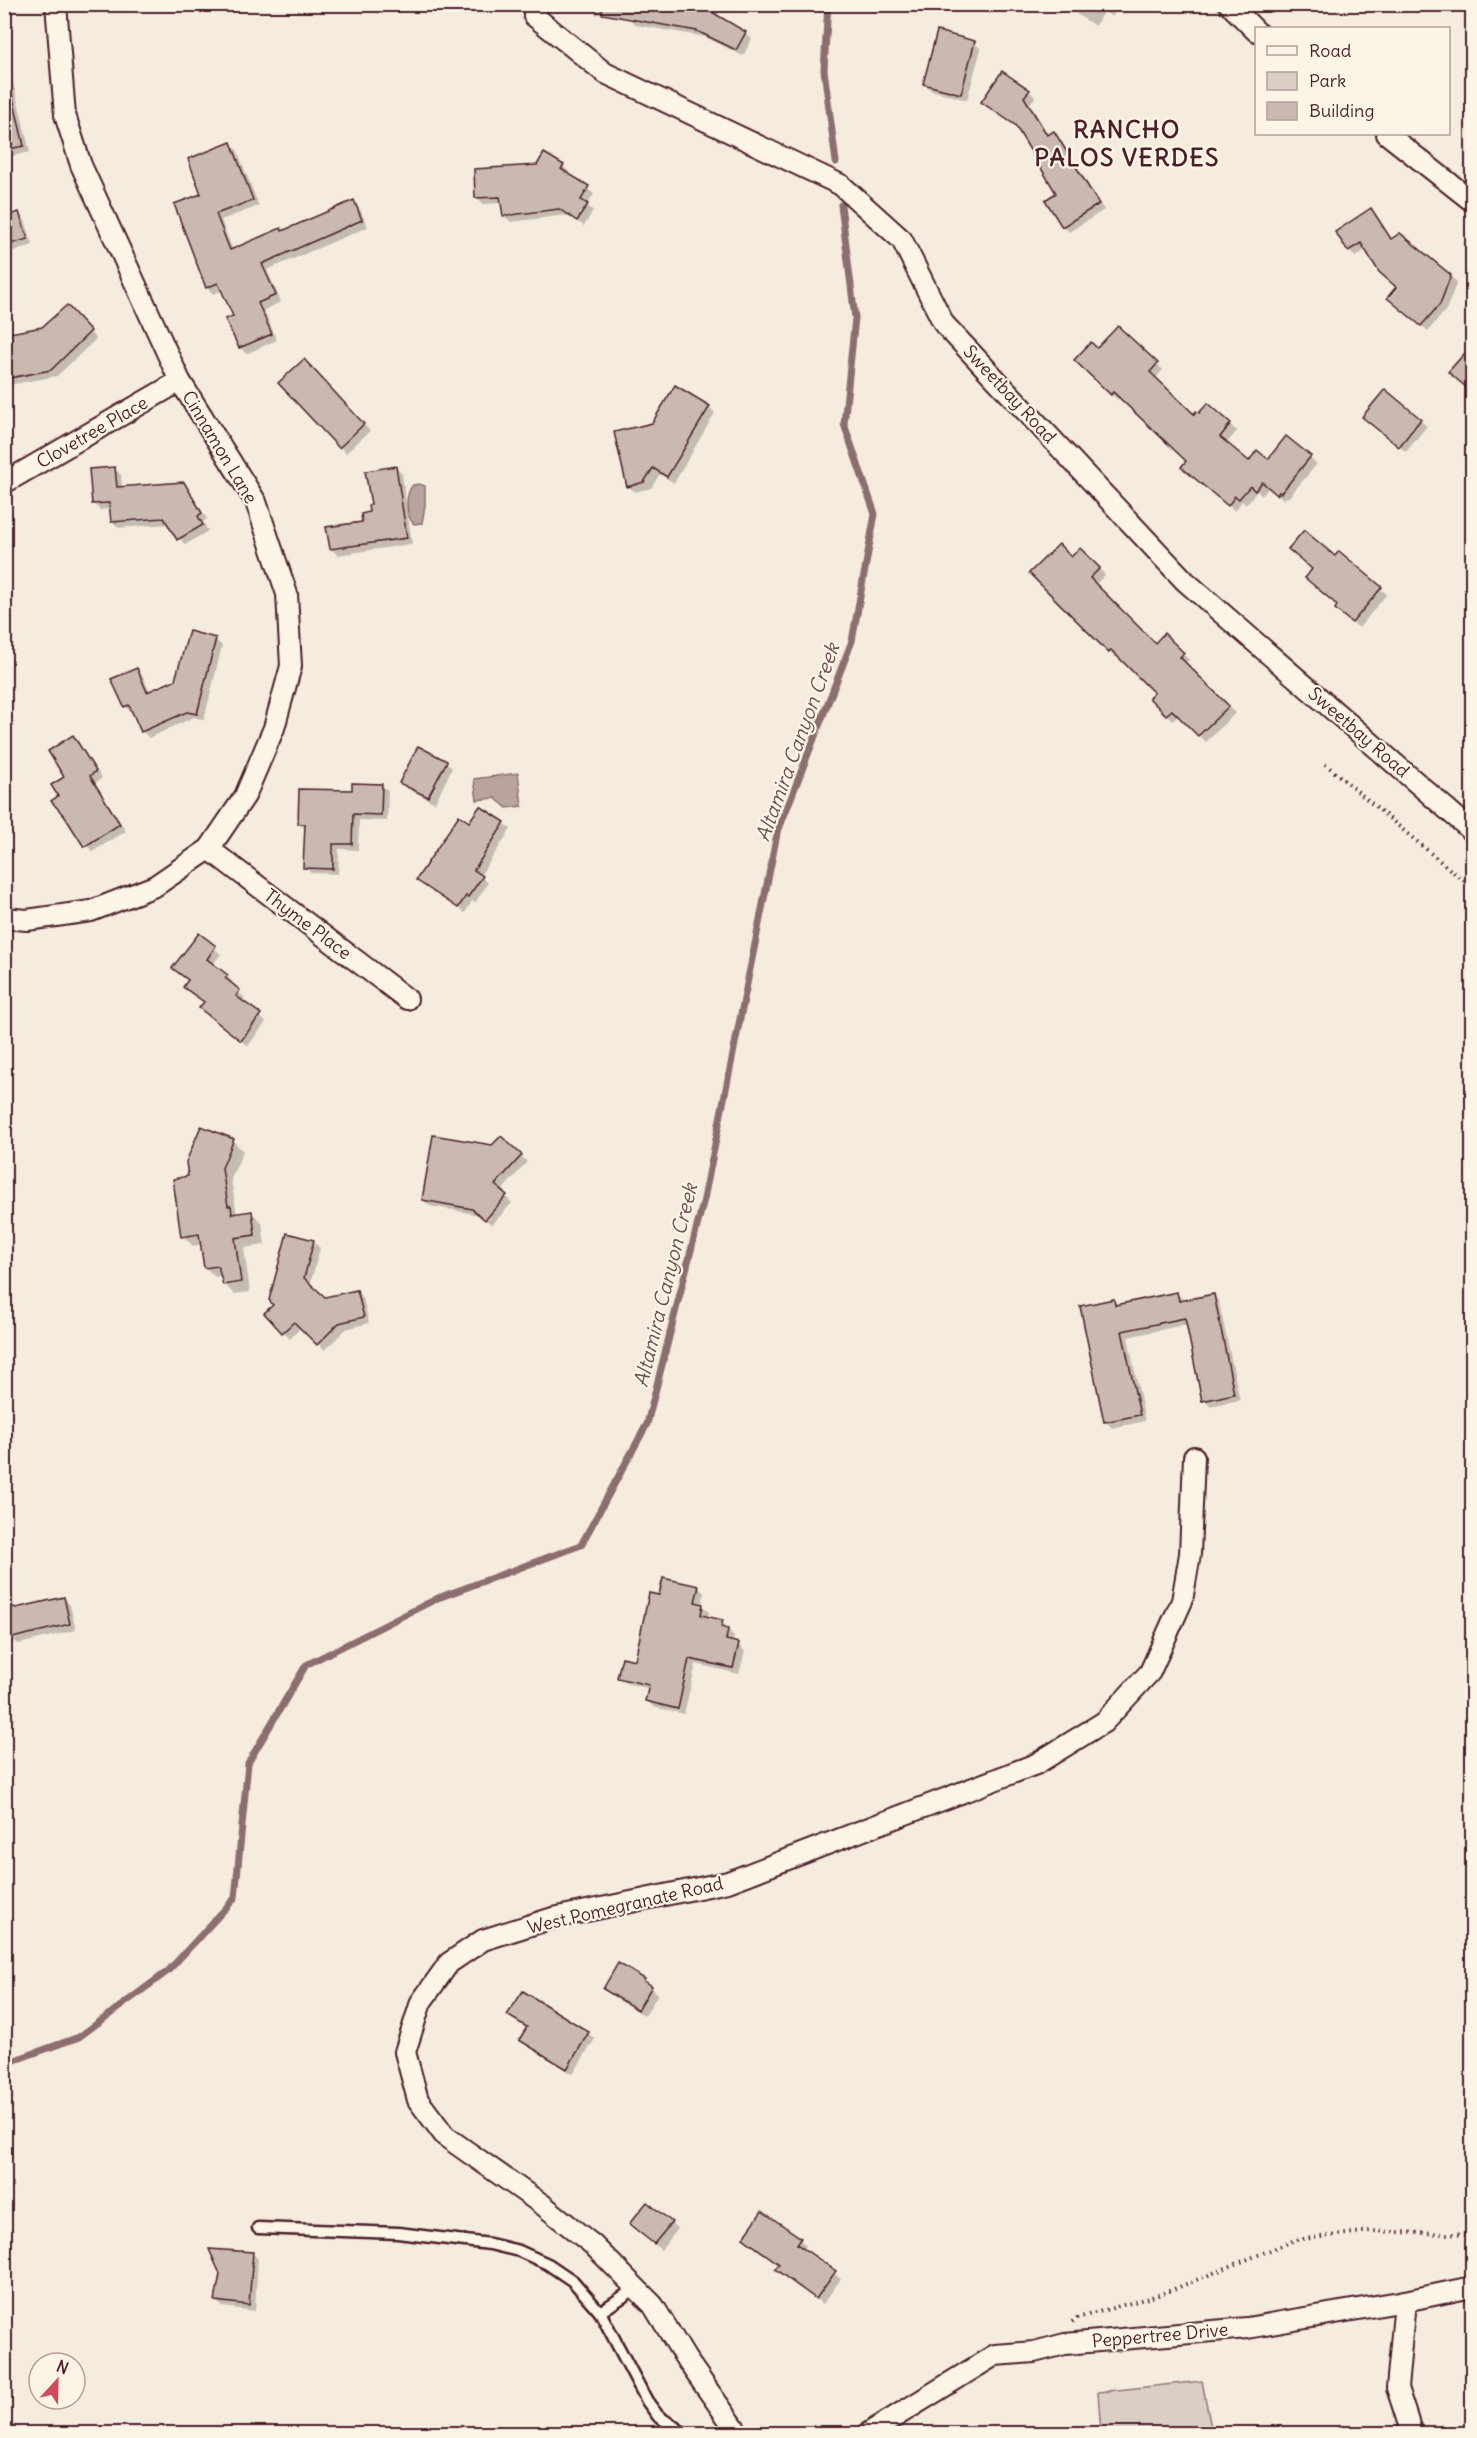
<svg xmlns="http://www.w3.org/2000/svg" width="1477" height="2438" font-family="Delius,sans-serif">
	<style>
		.green { fill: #dbcec4; stroke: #927678; stroke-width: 1.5 }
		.water { fill: #b8a39e; stroke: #8c6e70; stroke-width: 1.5 }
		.shadow { fill: #0003 }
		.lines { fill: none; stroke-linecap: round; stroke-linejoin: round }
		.stream { stroke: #8c6e70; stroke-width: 7 }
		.building { fill: #cab9b1; stroke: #4a1f2b; stroke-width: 1.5 }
		.lane-casing { stroke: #4a1f2b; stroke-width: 15 }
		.street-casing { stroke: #4a1f2b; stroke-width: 24 }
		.path { stroke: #4a1f2b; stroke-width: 4; stroke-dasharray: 1.5 4.5; stroke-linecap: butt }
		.lane { stroke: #fcf5e5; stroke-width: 10 }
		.street { stroke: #fcf5e5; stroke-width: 20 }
		.labels { text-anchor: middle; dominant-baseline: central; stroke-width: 4.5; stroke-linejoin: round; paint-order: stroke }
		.street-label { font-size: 18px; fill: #4a1f2b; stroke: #fcf5e5 }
		.water-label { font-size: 20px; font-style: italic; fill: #704d53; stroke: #fcf5e5 }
		.district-label { font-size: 24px; font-weight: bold; letter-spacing: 1.5px; fill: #4a1f2b; stroke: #fcf5e5 }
	</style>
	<rect width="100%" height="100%" fill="#f5ecde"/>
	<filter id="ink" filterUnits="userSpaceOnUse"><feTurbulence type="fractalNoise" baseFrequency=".0167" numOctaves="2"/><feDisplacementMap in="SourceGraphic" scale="12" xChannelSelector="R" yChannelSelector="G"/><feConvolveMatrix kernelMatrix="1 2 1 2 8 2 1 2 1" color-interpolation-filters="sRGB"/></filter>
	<g filter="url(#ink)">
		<path class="green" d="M1202,2381L1212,2433H1101L1098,2392Z"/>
		<g class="water">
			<path d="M419,484L425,486V505L422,523L414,524C405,516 405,493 413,485Z"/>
			<path d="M518,773L522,806L507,808L495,798L477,800L474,779Z"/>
		</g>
		<g class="shadow">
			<path d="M606,4H723L717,16L745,33L752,39L743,56L705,37L636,25L629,18L623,5L597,15L592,10Z"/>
			<path d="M1049,4H1120L1112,17L1104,11L1095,26L1069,9L1055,14L1049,8Z"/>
			<path d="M974,43L981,49L967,100L931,90L924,84Z"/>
			<path d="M4,71L12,77L30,152L4,158Z"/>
			<path d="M1029,91L1035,97L1030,104L1049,136L1054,133L1060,139L1104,210L1069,232L1063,226L1058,193L1018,128L983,102Z"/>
			<path d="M231,144L237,150L259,206L221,220L233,251L354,202L360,209L368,227L267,270L281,302L264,310L277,340L246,354L240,347L235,317L223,290L213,294L207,287L203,195Z"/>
			<path d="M563,166L569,172L568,175L594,194L587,205L593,211L584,226L567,215L511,222L504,216L503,203L483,204L477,197Z"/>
			<path d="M1371,210L1392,240L1450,276L1457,282L1446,310L1428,331L1395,304L1398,287L1367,249L1355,257L1349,250Z"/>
			<path d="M19,214L25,220L33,245L4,254V218Z"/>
			<path d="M73,313L96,339L57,376L4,386V336L43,329Z"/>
			<path d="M1118,328L1163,370L1155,379L1194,416L1199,415L1208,406L1237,431L1226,444L1249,463L1268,461L1287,438L1310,458L1317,464L1288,498L1286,497L1284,500L1269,487L1262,496L1257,491L1246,505L1242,501L1235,511L1189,473L1188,461L1120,397L1118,400L1076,360L1097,350Z"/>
			<path d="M304,361L370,431L346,453L280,383Z"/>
			<path d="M1385,391L1427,426L1406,452L1370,423Z"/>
			<path d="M709,407L715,413L674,483L660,474L651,488L635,492L628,486Z"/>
			<path d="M396,468L402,474L412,544L338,555L331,549L363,523Z"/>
			<path d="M115,469L121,475L122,488L183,484L190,491L207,519L203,522L208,531L185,545L169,524L119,528L112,521L111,509L100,510L93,504Z"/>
			<path d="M1080,550L1105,575L1095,585L1155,645L1164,635L1189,660L1185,664L1235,713L1206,742L1179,715L1173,721L1151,698L1156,693L1118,655L1116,658L1031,573L1071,559Z"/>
			<path d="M1335,558L1387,594L1359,628L1343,615L1339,605Z"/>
			<path d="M215,639L222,646L204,720L194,717L149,738L142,731L134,712L132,713L125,706L136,670L143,676L150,693L177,681Z"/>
			<path d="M73,737L102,778L95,783L126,831L92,852L66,816L60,796L66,777Z"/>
			<path d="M446,762L452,768L435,803L408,789L401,783Z"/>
			<path d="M381,785L388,791L387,821L359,820L358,850L339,849L338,874L311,873L305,867L306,830L299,823L353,792Z"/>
			<path d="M481,808L511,829L480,876L488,883L475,903L472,901L465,913L418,879L470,824Z"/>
			<path d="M199,935L221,954L212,965L227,976L233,982L231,985L245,998L242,1002L266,1022L248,1046L208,1014L205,1003L189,981L174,968Z"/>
			<path d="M202,1128L233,1141L243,1151L231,1179L237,1215L252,1213L262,1223L265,1245L244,1248L250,1292L234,1294L224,1284L222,1276L215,1277L205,1267L202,1244L193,1246L183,1236L190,1178Z"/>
			<path d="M521,1156L527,1162L501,1192L512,1203L492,1225L480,1215L430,1206L423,1200Z"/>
			<path d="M313,1241L320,1248L310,1285L325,1299L356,1291L363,1298L369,1323L346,1329L325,1350L301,1327L290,1339L266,1313L275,1305Z"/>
			<path d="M1177,1293L1184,1301L1213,1295L1219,1302L1240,1400L1210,1406L1204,1400L1188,1324L1128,1337L1145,1421L1112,1428L1105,1421L1114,1301L1119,1306Z"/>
			<path d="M4,1581L7,1584L10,1611L64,1598L70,1605L76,1630L19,1644L4,1636Z"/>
			<path d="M698,1587L704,1593L702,1605L709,1612L708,1618L722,1621L734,1637L733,1643L738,1645L745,1651L739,1674L696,1664L684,1714L653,1707L647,1700L650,1689L625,1683L619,1677L637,1661L660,1597Z"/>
			<path d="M644,1980L658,1994L645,2016L611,1995L605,1989Z"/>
			<path d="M523,1993L588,2033L595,2039L573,2074L527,2046L521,2040L527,2029L509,2015Z"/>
			<path d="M671,2223L678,2229L661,2250L631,2224Z"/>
			<path d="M744,2238L800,2240L806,2246L803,2250L841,2279L823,2304L783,2275L777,2269L780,2265Z"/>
			<path d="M252,2253L258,2259L255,2311L223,2307L216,2301Z"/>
		</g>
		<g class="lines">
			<g class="stream">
				<path d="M828,4L824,70L836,162"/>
				<path d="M4,2064L79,2037L168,1971L235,1898L248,1763L306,1665L438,1598L581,1545L647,1424L704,1199L777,834L852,641L875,514L844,424L855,318L841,205"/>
			</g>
		</g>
		<g class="building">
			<path d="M603,4H714L710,11L746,32L736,50L697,31L602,14Z"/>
			<path d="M937,31L975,41L961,94L923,84Z"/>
			<path d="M1002,71L1030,90L1024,97L1047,135L1054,131L1099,204L1062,227L1045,200L1056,193L1015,125L981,102Z"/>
			<path d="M12,94L24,146L4,150V95Z"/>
			<path d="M231,142L253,200L216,214L230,250L281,228L282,231L354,200L362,220L262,264L276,295L258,303L272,334L239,348L225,319L233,316L218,283L206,288L174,204L201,194L188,159Z"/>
			<path d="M544,153L564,165L561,169L589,186L581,200L588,204L577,221L559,209L503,216L500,197L475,198L474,169L537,165Z"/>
			<path d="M1371,208L1391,239L1400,233L1451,275L1440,304L1421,326L1387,298L1396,287L1379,272L1361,243L1348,251L1335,232Z"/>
			<path d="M19,212L28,239L4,246V217Z"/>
			<path d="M67,305L91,331L51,370L4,379V334L42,327Z"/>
			<path d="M1118,326L1158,363L1150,372L1194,414L1196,411L1199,413L1208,403L1231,423L1220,437L1249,461L1257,450L1268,459L1286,436L1311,456L1281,493L1279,492L1277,495L1262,482L1255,491L1250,486L1239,499L1235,496L1228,506L1181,467L1186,461L1113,392L1111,395L1074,360L1091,342L1097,348Z"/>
			<path d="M1473,344V393L1448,372Z"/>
			<path d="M304,359L364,424L339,448L278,383Z"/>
			<path d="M675,385L710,406L667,477L653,468L644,482L627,487L614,432L652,423Z"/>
			<path d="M1385,389L1421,419L1399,447L1362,417Z"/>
			<path d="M396,466L407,538L330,549L326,527L362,522L361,514L369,512L368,505L371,504L365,471Z"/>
			<path d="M115,467L117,487L184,482L202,513L198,516L203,525L177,540L164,518L111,522L109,503L92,504L89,469Z"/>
			<path d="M1304,530L1335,556L1339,551L1382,587L1352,623L1335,609L1337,605L1305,578L1312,569L1288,549Z"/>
			<path d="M1059,544L1071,557L1080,548L1100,568L1090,578L1155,643L1164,633L1184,653L1180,657L1229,706L1198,736L1172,710L1166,715L1149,698L1154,693L1111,650L1109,653L1029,573Z"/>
			<path d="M189,631L216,638L197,714L187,712L141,732L129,705L124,707L111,679L137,668L147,692L175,680Z"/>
			<path d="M73,735L96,771L90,776L120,824L84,847L65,817L51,801L58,796L51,785L64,777L48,751Z"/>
			<path d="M418,746L447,761L428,797L399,783Z"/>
			<path d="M352,783L382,784L381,815L353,814L352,844H333V869L303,868L305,824H298L299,789L352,790Z"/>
			<path d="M480,806L505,822L474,870L483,876L468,897L466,896L458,908L416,880L459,815L469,822Z"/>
			<path d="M199,933L216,946L207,959L228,975L225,978L240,990L236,996L261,1014L241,1041L199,1008L204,1002L183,987L188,980L172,968Z"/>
			<path d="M201,1126L234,1139L222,1168L228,1206H231L232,1214L252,1211L255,1235L235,1238L241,1282L223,1285L218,1266L204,1268L199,1234L181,1237L173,1179L188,1176L186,1162Z"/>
			<path d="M433,1135L492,1145L501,1136L522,1155L495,1185L507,1195L485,1220L472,1209L422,1200Z"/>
			<path d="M287,1233L314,1240L304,1278L325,1297L357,1290L364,1317L339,1323L317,1345L294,1322L282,1333L264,1313L273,1305L269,1300Z"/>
			<path d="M1177,1292L1179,1301L1214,1294L1234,1394L1202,1401L1185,1318L1122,1331L1140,1415L1104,1422L1080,1306L1114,1299L1115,1305Z"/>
			<path d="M663,1578L699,1586L695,1602L703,1604L701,1615L723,1620L721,1627L728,1629L726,1640L739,1643L733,1668L689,1659L678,1709L645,1701L649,1685L617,1678L622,1657L635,1660L649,1593L659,1595Z"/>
			<path d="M64,1597L70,1624L4,1640V1603L16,1608Z"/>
			<path d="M618,1963L645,1979L644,1981L652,1986L638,2010L603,1989Z"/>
			<path d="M523,1991L589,2032L567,2069L519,2040L527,2027L507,2015Z"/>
			<path d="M647,2202L672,2222L654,2244L629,2224Z"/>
			<path d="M762,2211L801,2238L797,2244L836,2271L816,2299L775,2269L779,2264L743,2238Z"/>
			<path d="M209,2249L253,2252L249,2305L215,2301L220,2274Z"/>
		</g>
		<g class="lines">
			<g class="lane-casing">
				<g id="lane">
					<path d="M258,2228L398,2233L490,2244L519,2251L548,2264L573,2281L600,2312L647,2401L658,2416L685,2434"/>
					<path d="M600,2312L636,2288"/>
				</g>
			</g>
			<g class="street-casing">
				<g id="street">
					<path d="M534,4V16L605,73L841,185L902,240L944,324L1185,581L1472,831"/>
					<path d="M1229,4L1256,31"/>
					<path d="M1387,134L1472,201"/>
					<path d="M4,483L180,381"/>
					<path d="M209,849L407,999"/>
					<path d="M4,918L27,920L91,911L155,886L209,849L245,796L274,728L291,666L287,594L256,502L180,381L81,165L65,115L56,4"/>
					<path d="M1405,2301L1397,2388L1412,2434"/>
					<path d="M739,2434L686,2359L653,2305L593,2245L543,2205L445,2136L418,2100L405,2052L421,2002L449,1963L483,1940L553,1918L728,1882L1036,1764L1104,1722L1150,1672L1182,1601L1190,1554L1194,1457"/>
					<path d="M867,2434L995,2355L1034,2352L1065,2344L1247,2328L1405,2301L1472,2287"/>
				</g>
			</g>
			<g class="path">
				<path d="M1325,764L1472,888"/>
				<path d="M1072,2322L1077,2318L1159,2295L1295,2240L1371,2231L1472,2235"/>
			</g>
			<use href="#lane" class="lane"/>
			<use href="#street" class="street"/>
		</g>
	</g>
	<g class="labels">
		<g class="street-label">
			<text transform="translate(1010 394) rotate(47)">Sweetbay Road</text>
			<text transform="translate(92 432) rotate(-30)">Clovetree Place</text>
			<text transform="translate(220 447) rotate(59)">Cinnamon Lane</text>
			<text transform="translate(1359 732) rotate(41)">Sweetbay Road</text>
			<text transform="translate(308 924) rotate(37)">Thyme Place</text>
			<text transform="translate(625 1905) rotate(-13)">West Pomegranate Road</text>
			<text transform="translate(1160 2335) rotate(-5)">Peppertree Drive</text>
		</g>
		<g class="water-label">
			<text transform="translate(797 742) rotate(-70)">Altamira Canyon Creek</text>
			<text transform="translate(665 1285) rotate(-76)">Altamira Canyon Creek</text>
		</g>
		<g class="district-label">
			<text x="1127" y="129">RANCHO<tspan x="1127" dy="28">PALOS VERDES</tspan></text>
		</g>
	</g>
	<rect width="1477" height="2438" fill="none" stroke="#fcf5e5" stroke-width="24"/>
	<rect x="12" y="12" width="1453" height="2414" fill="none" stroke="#4a1f2b" stroke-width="2" filter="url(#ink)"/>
	<rect x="1255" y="27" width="195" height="108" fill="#fcf5e5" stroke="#b59f9b" stroke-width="1.5"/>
	<rect x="1267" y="46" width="30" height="9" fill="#fcf5e5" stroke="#b59f9b" stroke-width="1.5"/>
	<text x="1309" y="57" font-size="18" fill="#4a1f2b">Road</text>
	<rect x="1267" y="72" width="30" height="18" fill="#dbcec4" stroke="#b59f9b" stroke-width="1.5"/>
	<text x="1309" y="87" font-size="18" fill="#4a1f2b">Park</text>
	<rect x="1267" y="102" width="30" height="18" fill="#cab9b1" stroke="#b59f9b" stroke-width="1.5"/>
	<text x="1309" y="117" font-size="18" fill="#4a1f2b">Building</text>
	<g transform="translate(57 2381) rotate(22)"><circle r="28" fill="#fcf5e5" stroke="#b59f9b" stroke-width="1.5"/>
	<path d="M0-4.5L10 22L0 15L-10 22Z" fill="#d1495b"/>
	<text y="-9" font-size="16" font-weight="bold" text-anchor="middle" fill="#4a1f2b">N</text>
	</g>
</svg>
